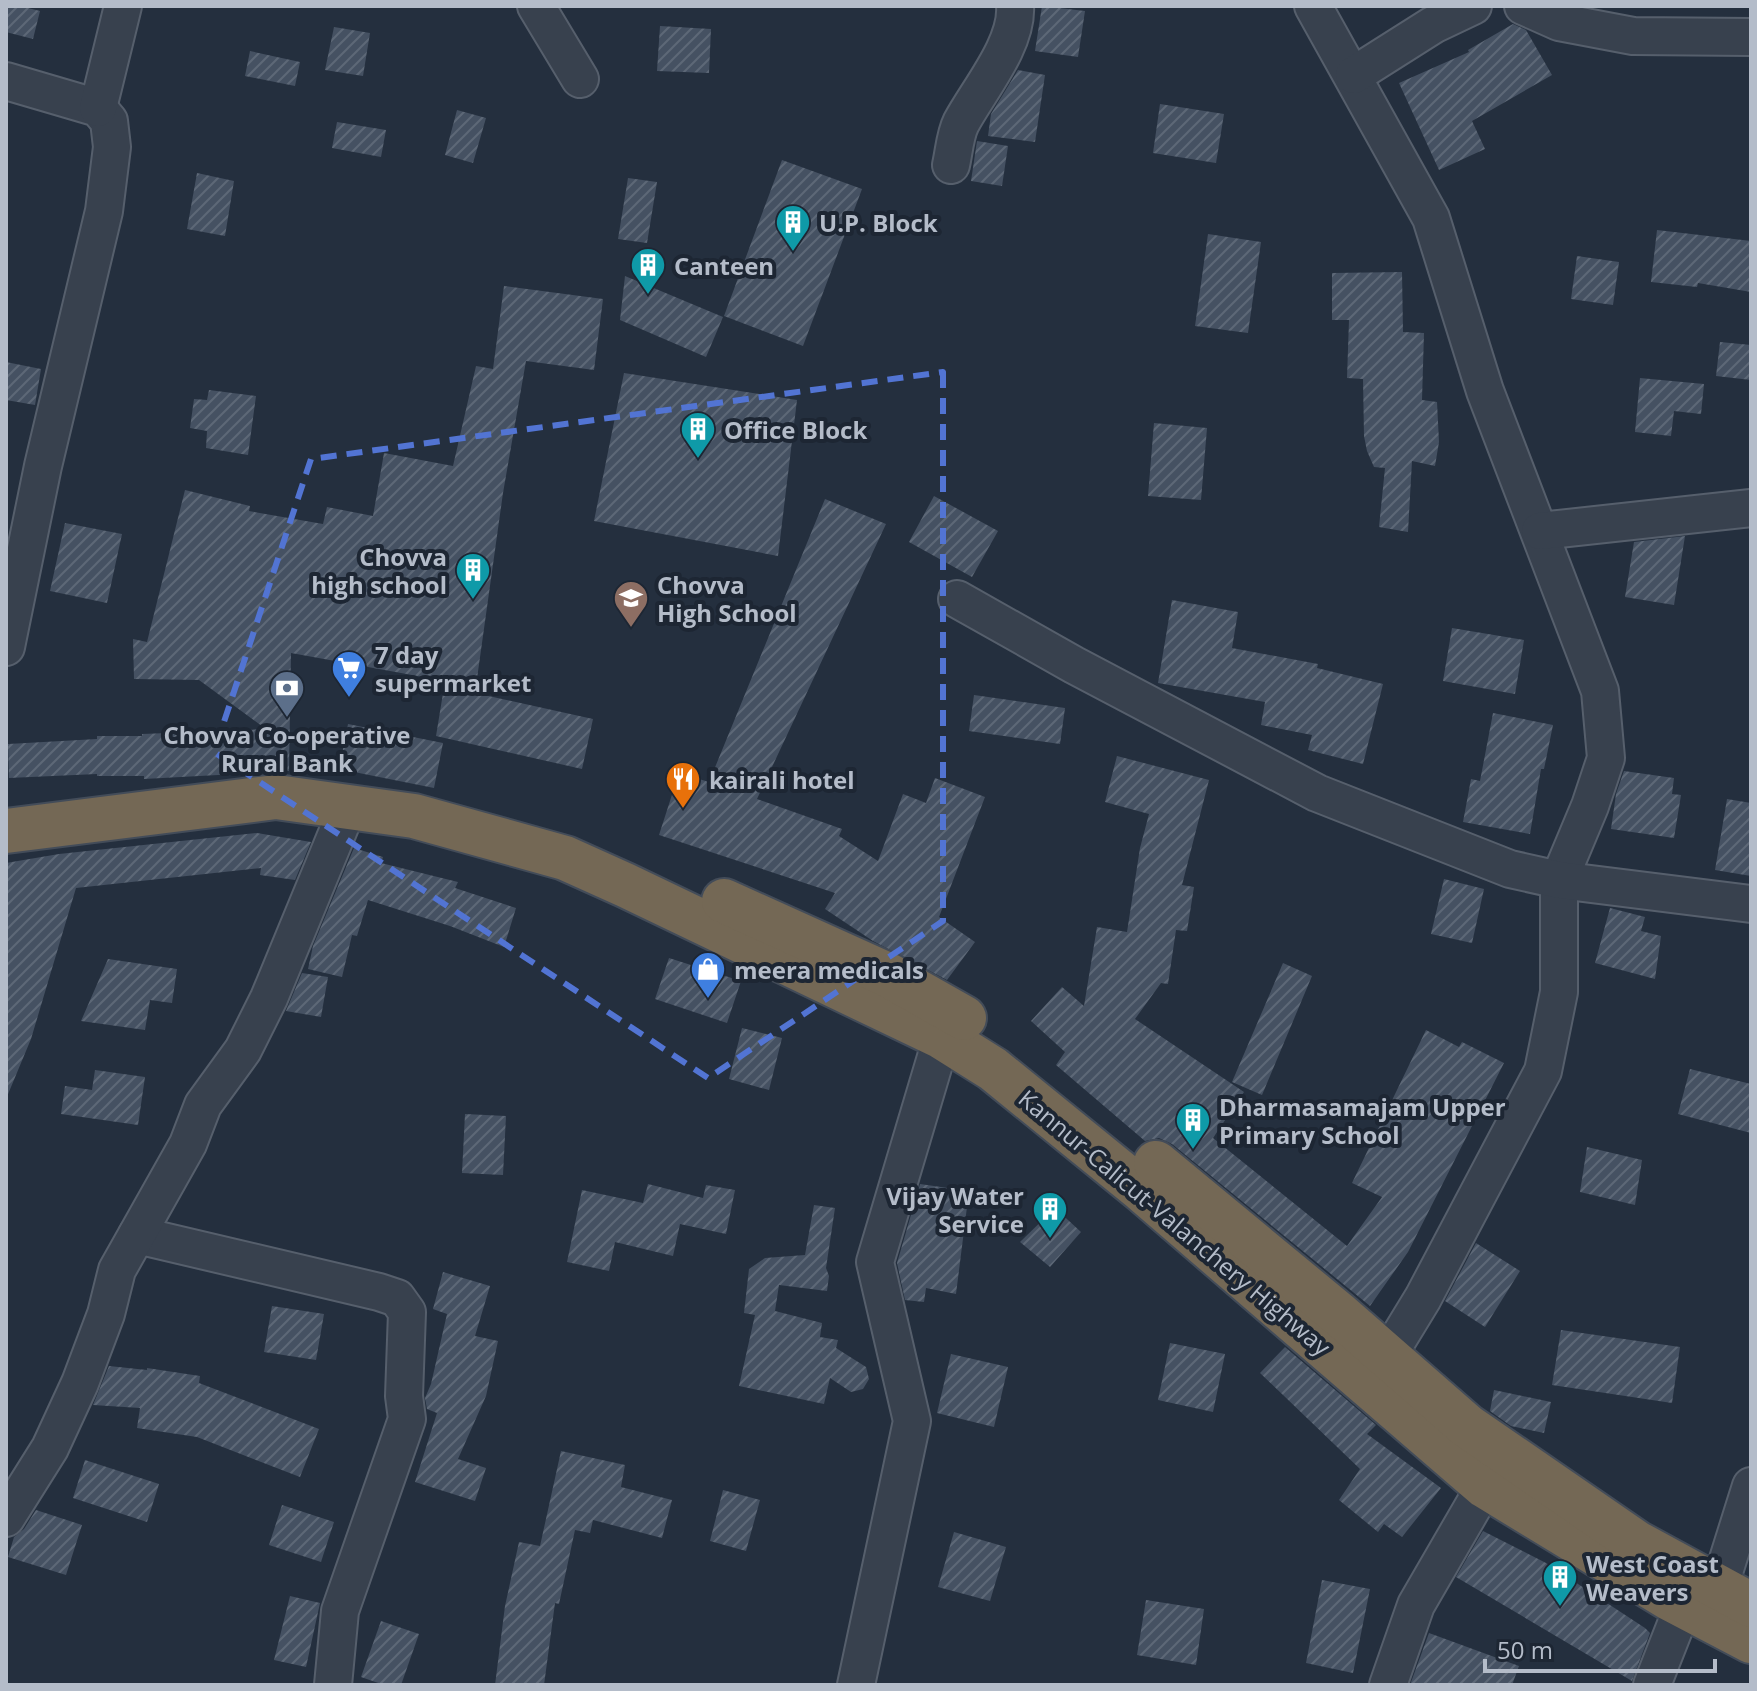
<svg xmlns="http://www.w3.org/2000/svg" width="1757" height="1691" font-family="'Open Sans',sans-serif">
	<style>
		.building { fill: url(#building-hatch) }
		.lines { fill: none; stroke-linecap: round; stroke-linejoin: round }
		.street-casing { stroke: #565f6c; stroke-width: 40 }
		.highway-casing { stroke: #434c59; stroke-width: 48 }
		.street { stroke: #38414e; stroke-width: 36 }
		.highway { stroke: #746855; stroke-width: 44 }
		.marked { fill: none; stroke: #5274d3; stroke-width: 6; stroke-dasharray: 16 10; stroke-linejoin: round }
		.labels { text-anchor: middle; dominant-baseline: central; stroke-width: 8; stroke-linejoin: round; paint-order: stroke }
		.poi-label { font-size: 24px; font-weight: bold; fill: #b4bcc9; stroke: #1d2633; text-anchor: start }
		.street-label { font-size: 24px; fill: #b4bcc9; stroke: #1d2633 }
	</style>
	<defs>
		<pattern id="building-hatch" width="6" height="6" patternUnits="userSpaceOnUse" patternTransform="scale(2)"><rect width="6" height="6" fill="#455162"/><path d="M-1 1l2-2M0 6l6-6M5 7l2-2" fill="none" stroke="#5d6877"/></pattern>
	</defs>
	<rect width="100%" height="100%" fill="#242f3e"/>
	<g class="building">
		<path d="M6,6H20L40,11L33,39L6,32Z"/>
		<path d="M1042,6L1085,11L1078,57L1035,51Z"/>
		<path d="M1513,24L1526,30L1552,75L1472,121L1485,149L1439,170L1399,83L1469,52L1468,50Z"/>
		<path d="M660,26L711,29L709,73L657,71Z"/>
		<path d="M334,27L370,33L363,76L325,70Z"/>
		<path d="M250,51L300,62L295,86L245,76Z"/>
		<path d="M1018,70L1045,75L1035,142L988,136L991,114Z"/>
		<path d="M1160,104L1224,114L1216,163L1153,153Z"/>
		<path d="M457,110L486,118L473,163L445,155Z"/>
		<path d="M337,122L386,130L381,157L332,148Z"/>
		<path d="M977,141L1008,146L1002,186L971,181Z"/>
		<path d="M782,160L862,189L803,346L724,316Z"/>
		<path d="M197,173L234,181L225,236L187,229Z"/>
		<path d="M628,178L657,182L647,243L618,239Z"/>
		<path d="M1657,230L1751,241V292L1698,283L1697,287L1651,282Z"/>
		<path d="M1208,234L1261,242L1248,333L1195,326Z"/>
		<path d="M1577,256L1619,262L1613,305L1571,299Z"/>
		<path d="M1402,272L1403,332L1424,333L1422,400L1437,402L1439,442L1435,466L1412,461L1408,532L1379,527L1385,468L1374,467L1367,451L1364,436L1363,379L1347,378L1349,320H1332V273Z"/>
		<path d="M625,276L723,317L706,357L620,320Z"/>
		<path d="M504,286L603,299L594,370L526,361L503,493L475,693L593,719L582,769L436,736L445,681L291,653L289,771H255V773L144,779V776H97V774L9,778L8,744L97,739V736H142V734L266,729L199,680L134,679L133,639L147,642L185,490L250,506L249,511L323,524L327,507L373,516L384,453L453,466L476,366L493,369Z"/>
		<path d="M1720,342L1751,345V380L1716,376Z"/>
		<path d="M6,362L41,369L35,405L6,400Z"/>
		<path d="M624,373L797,400L778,556L594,521Z"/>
		<path d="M1640,378L1704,384L1701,414L1674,411L1671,436L1635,432Z"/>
		<path d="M209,390L256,396L248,455L206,448L207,431L190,428L194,399L207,400Z"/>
		<path d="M1154,423L1207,428L1201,500L1148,496Z"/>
		<path d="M934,496L998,531L972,577L909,542Z"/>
		<path d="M825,499L886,524L757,799L842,829L839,836L878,861L903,794L926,803L935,778L985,797L939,917L975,942L947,980L873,941L825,909L835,893L659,835L679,773L709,782Z"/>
		<path d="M65,523L122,534L107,603L50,591Z"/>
		<path d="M1685,536L1674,605L1625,597L1634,542Z"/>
		<path d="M1172,600L1238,612L1232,648L1318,664L1317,668L1383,684L1363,764L1308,750L1312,735L1261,725L1265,702L1158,683Z"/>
		<path d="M1452,628L1524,640L1515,694L1443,681Z"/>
		<path d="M974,695L1065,708L1060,744L969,731Z"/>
		<path d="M1493,713L1553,725L1544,769H1541L1530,834L1463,822L1471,779L1480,781Z"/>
		<path d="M348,724L443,743L434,788L339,769Z"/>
		<path d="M1117,756L1209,780L1182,885L1194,887L1187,931L1176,930L1168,984L1161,983L1135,1019L1244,1092L1213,1138L1347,1246L1382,1197L1352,1183L1426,1030L1459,1047L1462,1042L1504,1063L1408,1252L1370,1306L1172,1144L1159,1138L1145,1141L1056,1065L1065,1052L1031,1021L1062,987L1084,1006L1097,927L1127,932L1140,848L1149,814L1105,802Z"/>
		<path d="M1624,771L1674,778L1672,794L1681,795L1674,838L1611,829L1616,794Z"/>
		<path d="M1727,799L1751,803V876L1715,870Z"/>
		<path d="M257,833L311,842L295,880L260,875L261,868L76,888L31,1039L6,1099V863L59,854Z"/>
		<path d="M354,848L383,857L381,863L458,882L455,888L516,908L504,947L450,926L368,900L357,936L352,935L342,977L308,969L313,946Z"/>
		<path d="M1444,879L1484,889L1472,943L1431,934Z"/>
		<path d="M1610,908L1645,917L1641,931L1661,936L1655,979L1595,963Z"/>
		<path d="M669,958L741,981L727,1023L655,999Z"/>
		<path d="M108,959L177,969L172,1003L150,1000L145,1030L81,1021Z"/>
		<path d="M1283,963L1312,976L1262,1095L1232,1082Z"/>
		<path d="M302,973L328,977L321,1017L286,1011Z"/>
		<path d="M742,1028L782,1038L769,1090L729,1079Z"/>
		<path d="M1690,1069L1751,1084V1133L1678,1114Z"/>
		<path d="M95,1070L145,1077L138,1125L61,1114L65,1086L92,1090Z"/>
		<path d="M465,1114L506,1116L503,1175L462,1173Z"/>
		<path d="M1587,1147L1642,1160L1635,1205L1580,1192Z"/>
		<path d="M648,1184L703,1198L706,1185L735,1190L726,1234L680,1224L673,1256L615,1242L609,1271L567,1262L582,1190L643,1203Z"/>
		<path d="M920,1184L969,1191L956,1294L926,1288L924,1302L905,1300L897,1263Z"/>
		<path d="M814,1205L835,1208L826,1268L829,1276L827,1291L779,1285L775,1311L822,1323L820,1337L838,1340L836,1348L866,1367L869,1379L863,1389L851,1392L830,1378L824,1404L739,1386L755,1315L744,1313L749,1269L765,1258L805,1255Z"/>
		<path d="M1055,1208L1081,1232L1050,1267L1020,1242Z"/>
		<path d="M1476,1243L1520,1271L1485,1327L1445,1301Z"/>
		<path d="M443,1272L490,1286L475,1336L498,1341L486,1396L458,1459L486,1468L475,1501L415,1482L437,1413L427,1409L425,1398L431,1384L447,1314L433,1309Z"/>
		<path d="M272,1306L324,1314L316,1360L264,1352Z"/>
		<path d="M1561,1330L1680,1347L1672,1403L1552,1385Z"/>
		<path d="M1170,1343L1225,1354L1213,1412L1158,1400Z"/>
		<path d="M1285,1347L1376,1425L1367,1434L1441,1488L1402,1537L1384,1524L1378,1532L1339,1500L1360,1469L1260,1373Z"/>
		<path d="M951,1354L1008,1367L994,1427L937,1413Z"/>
		<path d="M109,1366L147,1370V1368L200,1376L199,1383L319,1429L300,1477L197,1437L137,1428L140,1408L93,1405Z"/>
		<path d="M1494,1390L1551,1402L1544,1433L1511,1426L1490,1411Z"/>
		<path d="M561,1451L625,1465L621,1487L672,1500L662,1538L593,1520L590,1533L575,1530L559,1604L555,1603L544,1685H495L505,1606L519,1542L540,1546Z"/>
		<path d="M85,1460L159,1484L147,1522L73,1498Z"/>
		<path d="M723,1490L760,1500L746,1551L710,1541Z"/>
		<path d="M282,1505L334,1522L321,1562L269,1545Z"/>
		<path d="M36,1510L82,1525L66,1575L8,1557L14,1537L24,1529Z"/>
		<path d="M1483,1531L1546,1563L1645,1628L1650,1633L1632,1681L1456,1577Z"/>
		<path d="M954,1532L1006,1547L990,1601L938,1587Z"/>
		<path d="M1322,1580L1370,1589L1353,1673L1306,1663Z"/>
		<path d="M290,1596L320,1603L306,1667L274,1660Z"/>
		<path d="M1146,1600L1204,1609L1196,1665L1137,1655Z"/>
		<path d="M381,1621L419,1634L401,1685H384L361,1677Z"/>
		<path d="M1429,1633L1519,1666L1512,1685H1410Z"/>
	</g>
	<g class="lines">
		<g class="street-casing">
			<g id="street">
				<path d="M536,6L580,79"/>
				<path d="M1313,6L1431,218L1485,391L1600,691L1606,758L1590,806L1559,880V992L1543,1071L1423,1298L1387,1357"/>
				<path d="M1523,6L1559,22L1633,36L1751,37"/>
				<path d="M1354,75L1433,25L1473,6"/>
				<path d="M6,81L98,108L109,121L112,147L104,211L43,466L6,647"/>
				<path d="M98,108L123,6"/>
				<path d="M951,165C954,152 955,135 961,123C978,91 1018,44 1015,6"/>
				<path d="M1540,531L1751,508"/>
				<path d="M957,599L1074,665L1317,793L1510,869L1559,880L1751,904"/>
				<path d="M137,1235L379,1292L397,1298L407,1312L404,1396L407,1419L340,1611L333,1685"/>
				<path d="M6,1518L50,1448L80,1383L106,1314L117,1270L188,1144L203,1105L243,1050L269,998L348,807"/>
				<path d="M1719,1588L1751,1486"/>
				<path d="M856,1685L912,1421L875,1262L942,1037"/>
				<path d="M1388,1685L1416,1605L1485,1486"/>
				<path d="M1652,1685L1684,1604"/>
			</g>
		</g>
		<g class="highway-casing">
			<g id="highway">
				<path d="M6,831L276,797L414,816L565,858L625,885L942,1037L993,1069L1142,1190L1485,1486L1669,1598L1751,1641"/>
				<path d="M724,901L888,975L964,1018"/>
				<path d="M1156,1163L1340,1315L1467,1426L1637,1543L1751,1605"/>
			</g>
		</g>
		<use href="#street" class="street"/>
		<use href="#highway" class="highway"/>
	</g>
	<path class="marked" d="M943,372V921L708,1078L214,752L311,459Z"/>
	<defs>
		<g id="building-pin" transform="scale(1.8)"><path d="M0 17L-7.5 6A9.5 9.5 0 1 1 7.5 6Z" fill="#0f9aa8" stroke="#1d2633"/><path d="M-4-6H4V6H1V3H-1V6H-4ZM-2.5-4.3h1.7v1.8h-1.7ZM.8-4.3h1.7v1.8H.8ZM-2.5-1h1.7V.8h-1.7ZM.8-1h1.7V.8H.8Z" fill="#fff"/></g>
		<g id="school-pin" transform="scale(1.8)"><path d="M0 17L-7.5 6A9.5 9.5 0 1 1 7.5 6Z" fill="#8d6e63" stroke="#1d2633"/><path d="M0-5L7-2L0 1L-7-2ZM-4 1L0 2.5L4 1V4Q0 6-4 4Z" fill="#fff"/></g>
		<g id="supermarket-pin" transform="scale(1.8)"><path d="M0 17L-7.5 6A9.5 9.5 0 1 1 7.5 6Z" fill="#3f7fe0" stroke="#1d2633"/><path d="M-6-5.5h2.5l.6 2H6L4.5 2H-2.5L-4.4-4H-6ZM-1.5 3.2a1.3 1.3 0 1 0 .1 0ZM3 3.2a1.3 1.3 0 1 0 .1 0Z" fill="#fff"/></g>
		<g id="bank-pin" transform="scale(1.8)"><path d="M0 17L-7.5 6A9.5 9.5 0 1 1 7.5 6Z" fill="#5c6f8a" stroke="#1d2633"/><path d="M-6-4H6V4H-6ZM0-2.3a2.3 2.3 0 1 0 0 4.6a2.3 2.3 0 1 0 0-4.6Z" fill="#fff"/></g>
		<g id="restaurant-pin" transform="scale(1.8)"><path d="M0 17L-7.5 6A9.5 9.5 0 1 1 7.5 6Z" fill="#e8710a" stroke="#1d2633"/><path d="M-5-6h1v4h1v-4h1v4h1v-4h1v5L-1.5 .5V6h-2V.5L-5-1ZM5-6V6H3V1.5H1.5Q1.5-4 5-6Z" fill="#fff"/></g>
		<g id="shop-pin" transform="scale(1.8)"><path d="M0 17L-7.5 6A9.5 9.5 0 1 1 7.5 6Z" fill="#3f7fe0" stroke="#1d2633"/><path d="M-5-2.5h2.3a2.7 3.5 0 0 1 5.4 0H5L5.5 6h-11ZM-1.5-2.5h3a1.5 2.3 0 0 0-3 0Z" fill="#fff"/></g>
	</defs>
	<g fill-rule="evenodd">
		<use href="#building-pin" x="793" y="222"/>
		<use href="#building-pin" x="648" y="265"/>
		<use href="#building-pin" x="698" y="429"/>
		<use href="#building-pin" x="473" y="570"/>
		<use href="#school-pin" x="631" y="598"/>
		<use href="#supermarket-pin" x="349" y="668"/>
		<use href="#bank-pin" x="287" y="688"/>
		<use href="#restaurant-pin" x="683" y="779"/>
		<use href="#shop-pin" x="708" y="969"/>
		<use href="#building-pin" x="1193" y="1120"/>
		<use href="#building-pin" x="1050" y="1209"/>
		<use href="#building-pin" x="1560" y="1577"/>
	</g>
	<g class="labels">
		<g class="poi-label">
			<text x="819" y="222">U.P. Block</text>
			<text x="674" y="265">Canteen</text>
			<text x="724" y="429">Office Block</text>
			<text x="447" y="556" text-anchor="end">Chovva<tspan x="447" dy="28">high school</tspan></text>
			<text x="657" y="584">Chovva<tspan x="657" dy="28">High School</tspan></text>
			<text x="375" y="654">7 day<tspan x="375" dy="28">supermarket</tspan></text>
			<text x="287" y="734" text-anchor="middle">Chovva Co-operative<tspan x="287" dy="28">Rural Bank</tspan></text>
			<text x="709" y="779">kairali hotel</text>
			<text x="734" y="969">meera medicals</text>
			<text x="1219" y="1106">Dharmasamajam Upper<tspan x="1219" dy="28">Primary School</tspan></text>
			<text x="1024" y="1195" text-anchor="end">Vijay Water<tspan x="1024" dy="28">Service</tspan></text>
			<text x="1586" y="1563">West Coast<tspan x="1586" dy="28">Weavers</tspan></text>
		</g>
		<g class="street-label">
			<text transform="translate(1175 1222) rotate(40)">Kannur-Calicut-Valanchery Highway</text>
		</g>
	</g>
	<rect width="1757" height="1691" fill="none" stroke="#b4bcc9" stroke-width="16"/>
	<path d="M1485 1659v12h230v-12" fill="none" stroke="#b4bcc9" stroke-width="4"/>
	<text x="1497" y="1659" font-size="24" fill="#b4bcc9" stroke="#1d2633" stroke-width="6" paint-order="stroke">50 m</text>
</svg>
